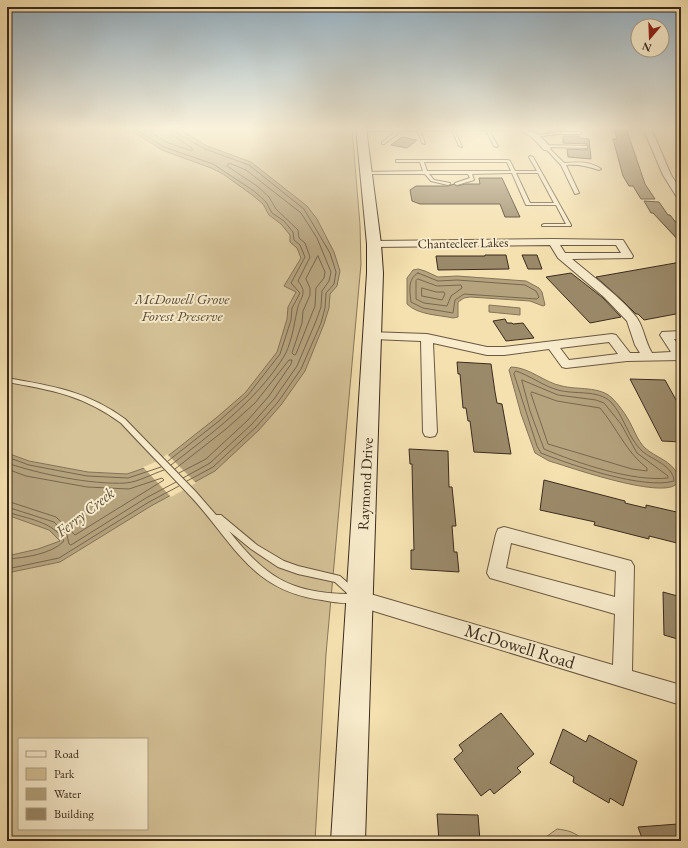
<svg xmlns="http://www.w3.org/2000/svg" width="688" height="848" font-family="'EB Garamond',serif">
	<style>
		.green { fill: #d5c297; stroke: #88765a; fill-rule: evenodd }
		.water { fill: #b5a37e; stroke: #847358 }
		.pier { fill: #f5e1b0 }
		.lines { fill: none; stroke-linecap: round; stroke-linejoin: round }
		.shore { stroke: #78674e; stroke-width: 1 }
		.building { fill: #9b8a6a; stroke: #3a2b1e }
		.lane-casing { stroke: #695842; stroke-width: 2 }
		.street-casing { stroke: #695842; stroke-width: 2 }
		.secondary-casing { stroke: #3a2b1e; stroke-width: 2 }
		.lane { fill: #f8eccc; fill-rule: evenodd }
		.street { fill: #f8eccc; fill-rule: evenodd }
		.secondary { fill: #f8eccc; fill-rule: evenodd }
		.labels { text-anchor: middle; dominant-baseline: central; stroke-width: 4; stroke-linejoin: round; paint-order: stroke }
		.far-street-label { font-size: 13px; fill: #3a2b1e; stroke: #f8eccc }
		.park-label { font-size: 15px; font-style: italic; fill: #594936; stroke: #f8eccc }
		.street-label { font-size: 15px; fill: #3a2b1e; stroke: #f8eccc }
		.water-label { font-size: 16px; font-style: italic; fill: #5f4f3b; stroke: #f8eccc }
		.near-street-label { font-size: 18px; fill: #3a2b1e; stroke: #f8eccc }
	</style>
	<rect width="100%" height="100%" fill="#f5e1b0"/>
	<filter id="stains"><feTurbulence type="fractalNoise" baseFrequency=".005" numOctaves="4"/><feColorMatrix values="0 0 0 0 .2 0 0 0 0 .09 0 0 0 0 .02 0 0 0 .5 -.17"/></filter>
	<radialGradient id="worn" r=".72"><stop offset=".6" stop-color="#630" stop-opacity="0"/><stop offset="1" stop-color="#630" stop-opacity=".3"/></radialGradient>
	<g class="green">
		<path d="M7,128H352L360,225L361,264L326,654L315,841H7ZM19,739H147V829H19Z"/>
		<path d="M557,829C566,830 577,832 583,841H542L543,839Z"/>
	</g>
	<g class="water">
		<path d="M127,128H177L207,146L251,162L307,206L317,219L334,252L340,271L337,286L330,294L329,308L324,324L305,371L281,405L259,430L215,471L151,506L60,562L7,573V556L38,549L60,541L49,530L7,515V453L29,461L88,472L127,474L159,463L216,418L245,393L277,352L287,319L288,307L296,292L284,286L301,258L297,248L290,242V235L281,224L269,215L263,204L251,194L223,174L211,168L162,150Z"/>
		<path d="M418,269L425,271L438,277L457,276L526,281L539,288L542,292L545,305L543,306L530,301L470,297L464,298L458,302V317L453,318C439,315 418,315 407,304V278L413,270Z"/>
		<path d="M489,305L520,308V315L489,312Z"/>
		<path d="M511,367C529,367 545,383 562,386C577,390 600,386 612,398C618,404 624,412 628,419C634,429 637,440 645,448C655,457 672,461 678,475C688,510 561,464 549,461L535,453L521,414L509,370Z"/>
	</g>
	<path class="pier" d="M167,454L196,483L171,497L143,467L158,461Z"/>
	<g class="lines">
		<g class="shore">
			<path d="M134,128L164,147L213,164L254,191L266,202L272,213L284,221L293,232L294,240L300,245L305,257L291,283L300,293L292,308L291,320L280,354L248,395L219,421L168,461"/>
			<path d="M144,128L166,142L192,151V148L173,136L170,128"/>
			<path d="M175,128L177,133L205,149L249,165L304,209L330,253L336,272L334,284L326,293L325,308L321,323L301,369L278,402L256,427L213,467L187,481"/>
			<path d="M318,256L325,272L324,278L316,288L315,306L296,354L294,355L292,353L302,323L303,311L310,295V288L306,279Z"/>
			<path d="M418,273L438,281L457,280L525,285L536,291L539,297L537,299L464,294L455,300L453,313L423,308L411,302C410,292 407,279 418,273Z"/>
			<path d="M418,279L437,286L461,285L462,288L451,296L447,306L424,303L416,299V281Z"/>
			<path d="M422,288L436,292H444L445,294L442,300L422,296Z"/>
			<path d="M516,371C531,376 543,386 558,390C575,395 597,389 611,402C624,416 628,438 642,451C652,460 673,465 674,481C644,490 571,465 541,453L537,446L514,374Z"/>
			<path d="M522,380L558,395L596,400L604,403L621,424L637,453L668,476V478C633,482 577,463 544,449L530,411Z"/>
			<path d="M532,392L557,401L600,408C617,428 626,452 647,468V471L632,469L548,444L531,394Z"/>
			<path d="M7,457L29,465L87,476L128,478L161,467"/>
			<path d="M7,463C39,474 92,485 126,483C138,482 152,474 164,470"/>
			<path d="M171,465C212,433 255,402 283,358C291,346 294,325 297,311C299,297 309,295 298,281L310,257L305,243L299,238L298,230L276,209L269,197L257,186L227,166L229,163L246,170L301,213L317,238L331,272L329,281L322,291L321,307L316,321L297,366L274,399L252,424L210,463L183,478"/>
			<path d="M7,469L26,476L87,487L129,489L162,478L164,480L75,535L56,517L7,501"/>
			<path d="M175,469L226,429L255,403L289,360H292L291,364L269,396L248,420L206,459L179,473"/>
			<path d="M7,507L54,522L67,535L69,544L71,545L146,498L176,482"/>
			<path d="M7,512C25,518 55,522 64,541C52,554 24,558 7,559"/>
			<path d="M7,569L59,558L149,502L179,486"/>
		</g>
	</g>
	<g class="building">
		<path d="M614,128H626L645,184L655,199H641L633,186H629L623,176L613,139H617Z"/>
		<path d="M563,136H579L580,138L589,139L591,159L568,157L567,149L587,150L588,146L587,144L563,143Z"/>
		<path d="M402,137L417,140L407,148L391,145Z"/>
		<path d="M479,178H502L520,217H505L500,204H420L412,201L410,190L416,186H448L454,184L457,186L465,184H480Z"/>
		<path d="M644,201L659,202L668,215H670L681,229V243L653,213H651Z"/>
		<path d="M485,255H506L509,269L438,270L436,256H485Z"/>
		<path d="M522,255H537L542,269H528Z"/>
		<path d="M681,262V313L644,320L638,314H636L624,302L596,277Z"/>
		<path d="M571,273L603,298L621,317L590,323L546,277Z"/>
		<path d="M505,319L507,323H512L513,324L523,323L534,338L506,341L493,321Z"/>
		<path d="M457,362L491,364L495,392L497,403L502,404L511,454L474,452L470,421H468L466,408H463L460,374H458Z"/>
		<path d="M630,379L665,380L681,409V442L662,441Z"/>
		<path d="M409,449L448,451L449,487H452L456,526H452L454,552H457L459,572L411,569V550H414L413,509L412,464H410Z"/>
		<path d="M544,480L625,501V503L646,508V505L681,513V544L649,536V539L594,525L595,522L540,510Z"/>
		<path d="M663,592L681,597V640L664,635Z"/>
		<path d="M501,713L534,754L517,768L521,772L494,794L490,789L481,796L454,759L463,751L459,745Z"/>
		<path d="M563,729L586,742L589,735L637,761L623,806L610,798L609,803L573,782L574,777L550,763Z"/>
		<path d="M437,814L478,815L480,841H439Z"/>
		<path d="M678,824L681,830V841H643L638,827Z"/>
	</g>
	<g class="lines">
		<g class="lane-casing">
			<g id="lane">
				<path d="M394,128H398L397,134L384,144H382V142L394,133Z"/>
				<path d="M417,128L420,129L425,144L422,143Z"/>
				<path d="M451,128L454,129L462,147L459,146Z"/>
				<path d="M485,128L488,129L498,146L497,147L494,146Z"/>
				<path d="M557,132H580L582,133L580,134H557L535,137L533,136Z"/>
				<path d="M544,145L587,146V148H586L548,147L564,163C577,162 590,161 601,169L599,170C587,166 578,164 566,165L579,193L575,194L561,165L546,149V147H544Z"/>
				<path d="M530,156L533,157L571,225V226H542V225L544,224H566L556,205H526L512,173L472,174L474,180L457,185L455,184V183L470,178L468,174H429L434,180L450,183V184L448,185L431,181L425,174H366L364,173L366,172L423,171L420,162H396V160H508L510,161L515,171H537L529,157ZM424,162H507L511,171H427ZM516,173H538L554,203H530Z"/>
				<path d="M7,378C52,386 87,391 125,419L196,492L216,515H221L257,545L284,561L298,566L340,576L357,591L359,598L358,601C348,605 332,602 322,600C253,591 235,546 194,500C170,474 145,449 121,423C83,395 51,390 7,382ZM229,531L251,549L278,567L298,574L335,582L348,594C288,593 265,576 229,531Z"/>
			</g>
		</g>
		<g class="street-casing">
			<g id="street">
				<path d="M358,128H511L507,130L361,131H358Z"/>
				<path d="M518,128C533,128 542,137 551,148L550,150H544L534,139Z"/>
				<path d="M643,128H651L671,175L681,190V200L678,199L663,175Z"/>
				<path d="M553,239L623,240L633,256L632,258L572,259C592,276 622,298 637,318C644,328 645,342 652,353L671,352L660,335L662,332L681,331V339H674L681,349V360L627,361L566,368L562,367L549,349L504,355H487L433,343L437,432L435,436L430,437L425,436L423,432L421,341L373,339L369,338L367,335L369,332L427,334L487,347H504L612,334L616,335L630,353H640L635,345L627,321L604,297L558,258L550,245L374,247L369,244L374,241ZM560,245H616L621,253H565ZM609,342L618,354L569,360L560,348Z"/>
				<path d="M504,527L631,561L634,566L632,671L681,685V705L354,605L351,599L354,593L360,591L613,665L615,614L490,578L487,573L496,534L498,529ZM511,543L616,571L615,597L506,568Z"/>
			</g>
		</g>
		<g class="secondary-casing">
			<path id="secondary" d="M356,128H366L381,244L383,273L365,841H331L367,273V244Z"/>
		</g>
		<use href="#lane" class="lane"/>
		<use href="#street" class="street"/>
		<use href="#secondary" class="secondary"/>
	</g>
	<linearGradient id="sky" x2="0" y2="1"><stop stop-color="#93adbe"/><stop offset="0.52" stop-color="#faf2db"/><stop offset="1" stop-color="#faf2db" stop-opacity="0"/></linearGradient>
	<rect width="688" height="247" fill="url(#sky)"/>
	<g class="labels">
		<g class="far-street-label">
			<text transform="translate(463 243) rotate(-1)">Chantecleer Lakes</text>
		</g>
		<g class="park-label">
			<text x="182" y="298">McDowell Grove<tspan x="182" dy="17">Forest Preserve</tspan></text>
		</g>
		<g class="street-label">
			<text transform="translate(365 484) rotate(-87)">Raymond Drive</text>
		</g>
		<g class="water-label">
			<text transform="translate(85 512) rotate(-38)">Ferry Creek</text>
		</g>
		<g class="near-street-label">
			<text transform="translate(520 646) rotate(17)">McDowell Road</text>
		</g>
	</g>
	<rect width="688" height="848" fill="none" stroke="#f5e1b0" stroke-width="24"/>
	<rect x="8" y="8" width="672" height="832" fill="none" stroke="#3a2b1e" stroke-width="2"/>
	<rect x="12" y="12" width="664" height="824" fill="none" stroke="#3a2b1e"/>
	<rect x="18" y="738" width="130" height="92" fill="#f8eccc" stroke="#ac9f86"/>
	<rect x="26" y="751" width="20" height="6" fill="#f8eccc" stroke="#ac9f86"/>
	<text x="54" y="758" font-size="12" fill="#3a2b1e">Road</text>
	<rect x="26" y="768" width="20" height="12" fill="#d5c297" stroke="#ac9f86"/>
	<text x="54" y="778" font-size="12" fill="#3a2b1e">Park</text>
	<rect x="26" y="788" width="20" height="12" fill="#b5a37e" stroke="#ac9f86"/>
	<text x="54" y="798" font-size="12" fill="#3a2b1e">Water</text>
	<rect x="26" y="808" width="20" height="12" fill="#9b8a6a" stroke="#ac9f86"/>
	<text x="54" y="818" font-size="12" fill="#3a2b1e">Building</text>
	<g transform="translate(650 38) rotate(199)"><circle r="19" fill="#f8eccc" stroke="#ac9f86"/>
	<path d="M0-3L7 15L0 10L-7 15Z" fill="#8f2418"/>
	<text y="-6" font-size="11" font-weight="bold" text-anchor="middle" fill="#3a2b1e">N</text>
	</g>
	<rect width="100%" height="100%" filter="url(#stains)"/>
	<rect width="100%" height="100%" fill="url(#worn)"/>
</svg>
